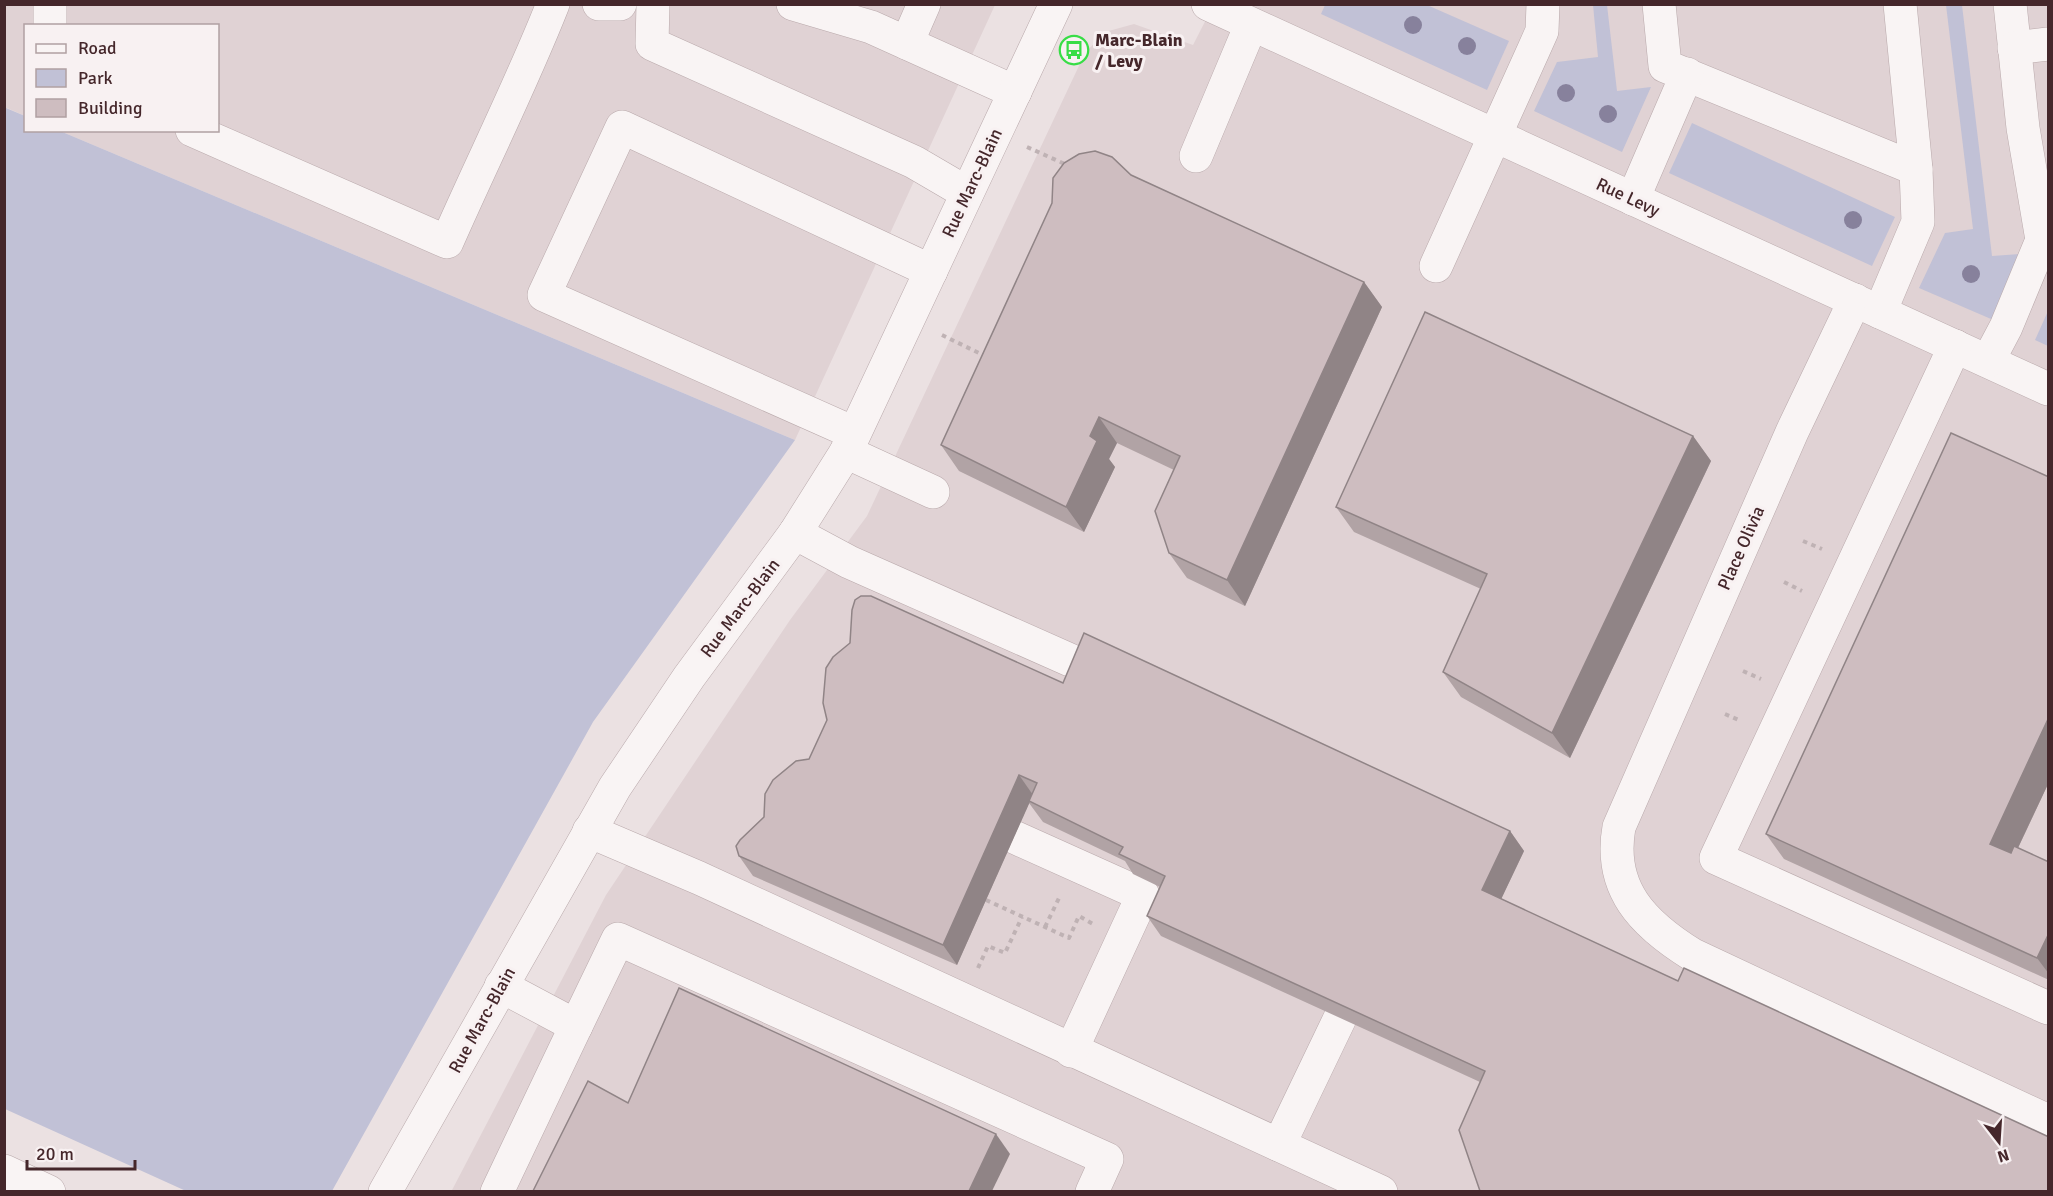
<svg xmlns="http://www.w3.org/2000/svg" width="2053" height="1196" font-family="Signika,sans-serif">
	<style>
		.built { fill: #e0d2d4 }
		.green { fill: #c1c1d6 }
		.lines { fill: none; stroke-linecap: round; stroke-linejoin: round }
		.minor-casing { stroke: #b9a9ab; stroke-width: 34 }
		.path { stroke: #bfb2b4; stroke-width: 4; stroke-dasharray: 4.5 4.5; stroke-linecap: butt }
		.minor { stroke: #f9f4f4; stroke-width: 33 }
		.tree { fill: #87819c }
		.wall { fill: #b1a3a5 }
		.shaded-wall { fill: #908486 }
		.building { fill: #cebdc0; stroke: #908486; stroke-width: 1.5 }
		.labels { text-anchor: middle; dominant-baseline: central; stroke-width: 6; stroke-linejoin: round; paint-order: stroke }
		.poi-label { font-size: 18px; font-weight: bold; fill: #45272b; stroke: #f8f1f2; text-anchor: start }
		.street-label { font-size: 18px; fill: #45272b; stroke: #f8f1f2 }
	</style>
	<rect width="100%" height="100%" fill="#ebe1e2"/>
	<g class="built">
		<path d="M1214,4L2048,5V1191L451,1192L606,895L790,620L867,516L1085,53L1105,32L1134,24L1193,45Z"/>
		<path d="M5,5H995L795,440L60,131L218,130V26H26L25,116L7,108L5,112Z"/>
	</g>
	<g class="green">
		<path d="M1325,5H1427L1509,41L1487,90L1321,14Z"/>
		<path d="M1593,5H1607L1617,91L1651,87L1622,152L1534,111L1557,62L1598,57Z"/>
		<path d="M1946,5H1962L1992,256L2020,254L1998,322L1919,288L1945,233L1973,229Z"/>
		<path d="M6,108L25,116L26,130L60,131L795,440L593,722L332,1191H186L5,1109Z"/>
		<path d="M1692,123L1895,217L1872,266L1669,173Z"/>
		<path d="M2048,311V346L2035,340Z"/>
	</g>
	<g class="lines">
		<g class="minor-casing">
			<g id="minor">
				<path d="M50,4V26"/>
				<path d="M599,4H620"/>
				<path d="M653,4L652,44L914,162L967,193"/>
				<path d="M793,4L871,27L1015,92"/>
				<path d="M1208,4L2048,389"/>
				<path d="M1659,4L1665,66L1916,169"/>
				<path d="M2010,4L2023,128L2042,240L2048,243"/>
				<path d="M907,43L924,4"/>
				<path d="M2014,48L2048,44"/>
				<path d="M192,130L447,242C482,162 521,85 553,4"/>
				<path d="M1196,156L1251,25"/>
				<path d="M1633,199L1687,74"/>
				<path d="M1436,266L1534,49L1542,31L1543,4"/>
				<path d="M1855,300L1792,432L1619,827C1608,889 1643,924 1693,955L2048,1121"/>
				<path d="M1880,312L1918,222L1916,169L1900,4"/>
				<path d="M1955,346L1716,858L2048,1008"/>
				<path d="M1988,361L2006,327L2042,240"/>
				<path d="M854,433L544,295L622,127L931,271"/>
				<path d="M846,452L933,492"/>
				<path d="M795,533L849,562L1070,660"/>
				<path d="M589,831L699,878L1381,1192"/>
				<path d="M1014,837L1143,895L1071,1051"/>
				<path d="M576,1026L618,939L1107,1159L1092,1192"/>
				<path d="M1279,1145L1340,1018"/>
				<path d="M4,1171L49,1192"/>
				<path d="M385,1192L615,787L689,677L795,533L846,452L1056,4"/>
				<path d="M497,1192L576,1026L501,986"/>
			</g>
		</g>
		<g class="path">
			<path d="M1027,147L1067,165"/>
			<path d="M942,335L987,357"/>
			<path d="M1803,541L1822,549"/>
			<path d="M1784,582L1802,591"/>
			<path d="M1743,671L1761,679"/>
			<path d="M1725,714L1741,721"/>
			<path d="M986,900L1069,938L1079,916L1093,924"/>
			<path d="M1045,927L1060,896"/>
			<path d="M978,968L988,946L1005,953L1022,917"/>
		</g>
		<use href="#minor" class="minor"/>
	</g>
	<g class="tree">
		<circle cx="1413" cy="25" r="9"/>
		<circle cx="1467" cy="46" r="9"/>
		<circle cx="1566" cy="93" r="9"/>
		<circle cx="1608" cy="114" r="9"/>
		<circle cx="1853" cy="220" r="9"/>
		<circle cx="1971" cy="274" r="9"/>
	</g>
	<g class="wall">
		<path d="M1131,175L1364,282L1382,307L1245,606L1187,578L1169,553L1174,470L1117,443L1109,459L1115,467L1084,532L959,471L941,445Z"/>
		<path d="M1693,436L1711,461L1570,758L1461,697L1443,672L1481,589L1354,532L1336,507Z"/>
		<path d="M2049,477V782L2018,848L2049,862V980L1784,859L1766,834Z"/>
		<path d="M1063,683L1510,831L1524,851L1501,899L1678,981L2049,1137L1480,1082L1161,936L1147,916L1160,887L1133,874L1125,861L1043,822L1029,803L957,965L753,876L739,856L764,817L809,759Z"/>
	</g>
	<g class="shaded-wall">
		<path d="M1364,282L1382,307L1245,606L1227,580Z"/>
		<path d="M1099,417L1117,443L1109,459L1115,467L1084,532L1066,507L1090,436Z"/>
		<path d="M1693,436L1711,461L1570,758L1552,733Z"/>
		<path d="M2049,717V782L2008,869L1990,844Z"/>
		<path d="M1019,775L1033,795L957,965L943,945Z"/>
		<path d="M1510,831L1524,851L1496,910L1482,890Z"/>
		<path d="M2049,933V974L2037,958Z"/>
		<path d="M996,1134L1010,1154L992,1191H969Z"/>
	</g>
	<g class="building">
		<path d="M1095,151L1112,157L1131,175L1364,282L1227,580L1169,553L1155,511L1180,456L1099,417L1090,436L1097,441L1066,507L941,445L1052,203L1053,178L1064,163L1079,154Z"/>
		<path d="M1425,312L1693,436L1552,733L1443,672L1487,574L1336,507Z"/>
		<path d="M1951,433L2049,477V717L1990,844L2011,853L2014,846L2049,862V933L2037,958L1766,834Z"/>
		<path d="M861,596H871L1063,683L1084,633L1510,831L1482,890L1678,981L1684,968L2049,1137V1191H1480L1459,1130L1485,1071L1147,916L1165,876L1119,854L1123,847L1029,801L1037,783L1019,775L943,945L739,856L736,846L740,840L764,817L765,794L773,780L796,761L809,759L827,720L823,703L826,668L833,657L850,643L852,610L855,600Z"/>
		<path d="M679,988L996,1134L969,1191H533L588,1081L628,1103Z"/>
	</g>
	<defs>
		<g id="bus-ring" transform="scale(1.5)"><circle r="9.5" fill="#f8f1f2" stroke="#38dd46" stroke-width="1.5"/><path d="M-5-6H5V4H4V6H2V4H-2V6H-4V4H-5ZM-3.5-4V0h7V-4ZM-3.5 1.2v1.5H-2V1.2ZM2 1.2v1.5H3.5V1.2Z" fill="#38dd46"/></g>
	</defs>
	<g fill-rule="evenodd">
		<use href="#bus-ring" x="1074" y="50"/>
	</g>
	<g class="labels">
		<g class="poi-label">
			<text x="1095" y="40">Marc-Blain<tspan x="1095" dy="21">/ Levy</tspan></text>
		</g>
		<g class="street-label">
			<text transform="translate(972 183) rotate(-65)">Rue Marc-Blain</text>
			<text transform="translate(1628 197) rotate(25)">Rue Levy</text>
			<text transform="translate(1741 548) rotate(-66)">Place Olivia</text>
			<text transform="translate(740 608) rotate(-53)">Rue Marc-Blain</text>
			<text transform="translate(482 1020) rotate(-61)">Rue Marc-Blain</text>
		</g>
	</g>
	<rect width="2053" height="1196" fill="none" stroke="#45272b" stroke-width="12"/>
	<rect x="24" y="24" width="195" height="108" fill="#f8f1f2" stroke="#b0a0a2" stroke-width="1.5"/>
	<rect x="36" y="44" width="30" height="9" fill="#f9f4f4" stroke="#b0a0a2" stroke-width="1.5"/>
	<text x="78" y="54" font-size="18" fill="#45272b">Road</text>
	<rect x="36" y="69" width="30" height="18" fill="#c1c1d6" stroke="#b0a0a2" stroke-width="1.5"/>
	<text x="78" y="84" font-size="18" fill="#45272b">Park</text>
	<rect x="36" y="99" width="30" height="18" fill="#cebdc0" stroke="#b0a0a2" stroke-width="1.5"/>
	<text x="78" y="114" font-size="18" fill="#45272b">Building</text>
	<g transform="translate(1999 1142) rotate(163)" stroke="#f8f1f2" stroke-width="4.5" paint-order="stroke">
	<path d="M0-4.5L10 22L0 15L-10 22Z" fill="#45272b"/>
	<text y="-9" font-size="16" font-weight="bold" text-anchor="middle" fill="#45272b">N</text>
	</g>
	<path d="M27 1160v9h108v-9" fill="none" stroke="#45272b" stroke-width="3"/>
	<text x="36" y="1160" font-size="18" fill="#45272b" stroke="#f8f1f2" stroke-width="4.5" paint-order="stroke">20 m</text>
</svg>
